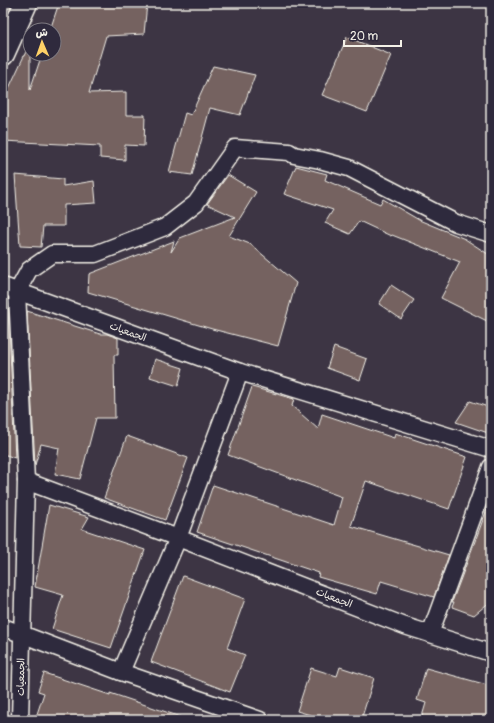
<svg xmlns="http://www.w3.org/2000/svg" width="494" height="723" font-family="Pangolin,'Playpen Sans Arabic',sans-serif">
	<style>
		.building { fill: #746261; stroke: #f4f1e8 }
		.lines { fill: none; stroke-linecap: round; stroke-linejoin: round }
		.street-casing { stroke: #f4f1e8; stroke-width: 19 }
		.secondary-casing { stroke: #f4f1e8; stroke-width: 25 }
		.street { stroke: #2f2a3d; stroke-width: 16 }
		.secondary { stroke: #2f2a3d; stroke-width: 22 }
		.labels { text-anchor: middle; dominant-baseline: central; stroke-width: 3.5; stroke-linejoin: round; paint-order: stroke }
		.street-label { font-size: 10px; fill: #f4f1e8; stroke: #2f2a3d }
	</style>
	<rect width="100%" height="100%" fill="#3d3544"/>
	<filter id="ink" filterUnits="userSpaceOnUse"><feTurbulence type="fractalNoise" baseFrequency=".025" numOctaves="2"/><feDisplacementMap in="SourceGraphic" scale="8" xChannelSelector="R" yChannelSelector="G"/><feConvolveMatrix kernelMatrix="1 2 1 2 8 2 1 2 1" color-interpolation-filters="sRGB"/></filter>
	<g filter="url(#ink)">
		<g class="building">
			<path d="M59,3H147L144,34L106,36L89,93L126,92V115H145L144,146L125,145V160L100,158V146L3,141V101L30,43V90L42,54H54V30H50Z"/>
			<path d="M347,37L391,55L367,112L322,95Z"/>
			<path d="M213,66L255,75L240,115L210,108L192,175L169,172L185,113L191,115Z"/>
			<path d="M296,166L327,174L325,180L380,204L383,199L419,220L465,239L491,256V323L441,298L460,262L392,235L391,236L359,221L350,234L325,223L333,210L284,194Z"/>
			<path d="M15,175L63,179V186L94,181L96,203L64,205V226H43L41,247L20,246Z"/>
			<path d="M228,175L256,192L229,236L250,244L296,283L278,346L212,329L88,292L89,274L174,241L171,252L180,238L235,217L207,204Z"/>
			<path d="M391,285L414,300L401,319L379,304Z"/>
			<path d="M3,307H8L15,458L3,454Z"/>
			<path d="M27,311L100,334H107L118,338V355H114L115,418H96L80,479L55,474L59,448L41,444L35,465Z"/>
			<path d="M334,347L367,359L360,380L327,368Z"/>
			<path d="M155,359L183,368L178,386L150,377Z"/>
			<path d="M252,387L294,399L292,406L318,429L322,414L394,438L395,433L467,457L449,509L366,481L351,526L449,555L434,597L381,581L377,594L318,577L319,573L197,532L213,485L334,525L342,497L228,455Z"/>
			<path d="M470,401L491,408V434L456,422Z"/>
			<path d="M127,436L188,458L165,520L104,498Z"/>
			<path d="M489,504H491V601L474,615L452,607L454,602H452Z"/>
			<path d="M49,505L89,517L82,529L145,550L111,648L52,629L63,595L35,587Z"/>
			<path d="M183,576L245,599L227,648L245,655L230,692L151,662Z"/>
			<path d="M340,667L374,678L361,720H327L297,711L311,668L337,676Z"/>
			<path d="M426,668L491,686V720H421L426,703L417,700Z"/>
			<path d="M44,673L110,695V693L181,717V720H35L44,693L38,691Z"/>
		</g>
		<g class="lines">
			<g class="street-casing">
				<g id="street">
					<path d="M3,286L240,372L491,449"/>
					<path d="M26,481L17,292L29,270L52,254H95L165,227L196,203L235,148L289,152L294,155L320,160L349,168L456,223L491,234"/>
					<path d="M3,627L121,672L260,720"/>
					<path d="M430,634L491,467"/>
					<path d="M121,672L178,538L240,372"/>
					<path d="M20,720L26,481L178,538L405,626L491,653"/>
				</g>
			</g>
			<g class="secondary-casing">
				<path id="secondary" d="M3,54L26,3"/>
			</g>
			<use href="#street" class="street"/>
			<use href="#secondary" class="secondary"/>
		</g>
	</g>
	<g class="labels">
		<g class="street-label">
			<text transform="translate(128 332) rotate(20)">الجمعيات</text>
			<text transform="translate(334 598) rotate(21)">الجمعيات</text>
			<text transform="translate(21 677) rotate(-89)">الجمعيات</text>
		</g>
	</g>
	<rect width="494" height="723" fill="none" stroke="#2f2a3d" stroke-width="16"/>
	<rect x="8" y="8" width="478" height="707" fill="none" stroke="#f4f1e8" stroke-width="1.5" filter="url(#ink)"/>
	<g transform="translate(42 42) rotate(358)"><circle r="19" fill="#2f2a3d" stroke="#7e7a81"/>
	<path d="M0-3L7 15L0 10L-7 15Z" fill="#ffd166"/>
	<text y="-6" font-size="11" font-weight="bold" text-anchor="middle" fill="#f4f1e8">ش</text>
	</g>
	<path d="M344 40v6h57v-6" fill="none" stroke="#f4f1e8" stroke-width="2"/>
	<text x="350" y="40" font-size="12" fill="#f4f1e8" stroke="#2f2a3d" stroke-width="3" paint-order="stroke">20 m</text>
</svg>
